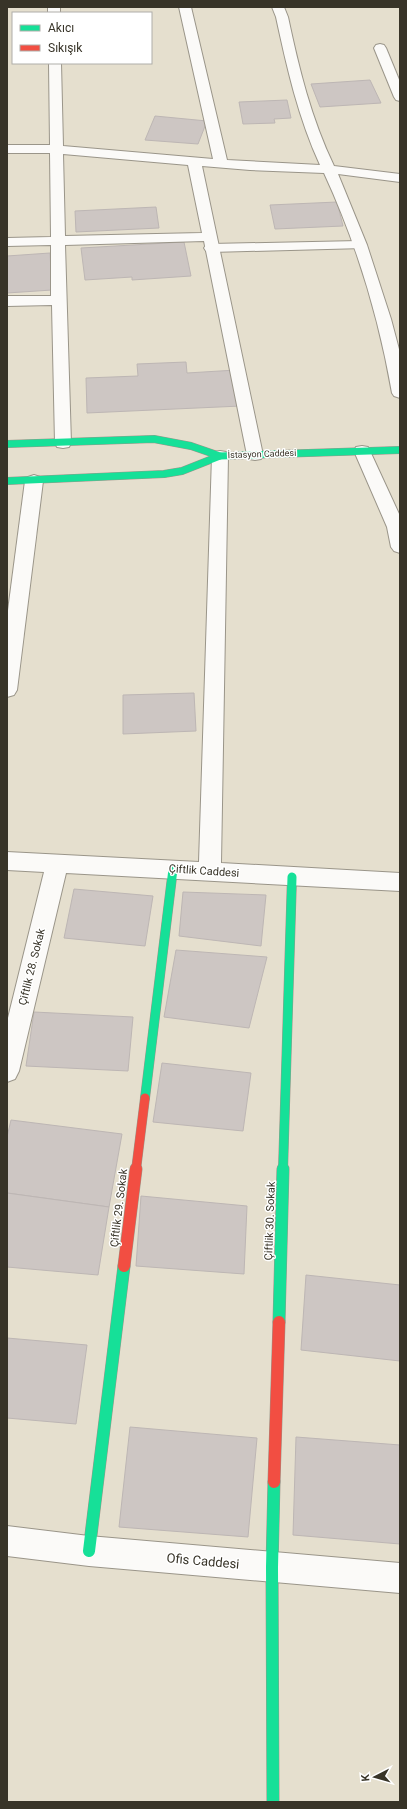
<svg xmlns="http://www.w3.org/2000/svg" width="407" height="1809" font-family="Roboto,sans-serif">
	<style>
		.building { fill: #cdc6c3; stroke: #bdb6b4 }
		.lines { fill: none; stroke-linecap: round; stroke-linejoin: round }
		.lane-casing { stroke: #9a9589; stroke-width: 2 }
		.street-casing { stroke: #9a9589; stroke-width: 2 }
		.fast-far2-casing { stroke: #9a9589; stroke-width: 8 }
		.fast-far1-casing { stroke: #9a9589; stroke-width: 10 }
		.fast-casing { stroke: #9a9589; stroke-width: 13 }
		.jam-far1-casing { stroke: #9a9589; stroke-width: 10 }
		.jam-casing { stroke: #9a9589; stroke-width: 13 }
		.lane { fill: #fbfaf8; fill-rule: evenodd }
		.street { fill: #fbfaf8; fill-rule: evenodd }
		.fast-far2 { stroke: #16e098; stroke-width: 7 }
		.fast-far1 { stroke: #16e098; stroke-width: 9 }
		.fast { stroke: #16e098; stroke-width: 12 }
		.jam-far1 { stroke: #f24e42; stroke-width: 9 }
		.jam { stroke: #f24e42; stroke-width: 12 }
		.labels { text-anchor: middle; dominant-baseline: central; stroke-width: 3; stroke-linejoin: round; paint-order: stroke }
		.far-street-label { font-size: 9px; fill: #383428; stroke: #fff }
		.street-label { font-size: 11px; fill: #383428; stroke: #fff }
		.near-street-label { font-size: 13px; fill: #383428; stroke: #fff }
	</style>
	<rect width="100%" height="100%" fill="#e5dfce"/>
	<g class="building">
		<path d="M370,80L381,103L320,107L311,84Z"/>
		<path d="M287,100L291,118L274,119L275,123L243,124L239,102Z"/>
		<path d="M155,116L207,121L198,144L145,140Z"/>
		<path d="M337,202L343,226L275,229L270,205Z"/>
		<path d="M156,207L159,228L76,232L75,211Z"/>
		<path d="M184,242L191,276L132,280V277L85,280L81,248Z"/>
		<path d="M50,253L52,290L7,293V256Z"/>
		<path d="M186,362L187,373L236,370L241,406L87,413L86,378L138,376L137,364Z"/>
		<path d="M194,693L196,731L123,734V695Z"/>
		<path d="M74,889L153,896L145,946L64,938Z"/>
		<path d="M183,892L266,895L261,946L179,936Z"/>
		<path d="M176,950L267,957L249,1028L164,1017Z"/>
		<path d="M34,1012L133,1017L128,1071L26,1066Z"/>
		<path d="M162,1063L251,1073L243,1131L153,1122Z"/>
		<path d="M11,1120L122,1134L109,1207L7,1193V1137Z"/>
		<path d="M7,1193L109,1207L98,1275L7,1267Z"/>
		<path d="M141,1196L247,1206L244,1274L136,1266Z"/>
		<path d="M306,1275L400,1285V1361L301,1350Z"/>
		<path d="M7,1338L87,1345L76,1424L7,1418Z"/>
		<path d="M130,1427L257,1438L248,1537L119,1527Z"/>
		<path d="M296,1437L400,1445V1544L293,1535Z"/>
	</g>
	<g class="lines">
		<g class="lane-casing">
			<path id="lane" d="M359,241L364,242L366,245L364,248L211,252L206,251L204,248L206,245L211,244Z"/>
		</g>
		<g class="street-casing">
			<g id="street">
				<rect x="48" y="7" width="12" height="6"/>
				<path d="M179,7H191L227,160L320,165C298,117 287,68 276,17L272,7H284L288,17C299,69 311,118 334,166L400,174V182L338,174L367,245L391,319L400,353V398L394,396L392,393C379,318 356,242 324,173L250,170L202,166L263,455L261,459L255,460L249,459L247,455L204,241L65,245L71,443L69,447L63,448L57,447L55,443L52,305L7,306V296H51V245L7,246V238L51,237L50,153H7V145H50L49,63H61L63,146L213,159ZM63,154L188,165L202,233L65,236Z"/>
				<path d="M380,44L384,45L386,48L400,82V101L396,100L394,97L374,48L376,45Z"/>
				<path d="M362,446L368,447L370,451L400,516V553L394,551L391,547L387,527L354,451L356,447Z"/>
				<path d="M220,451L226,452L228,456L221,863L400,873V891L66,873L19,1071L15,1079L7,1082V1022L44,872L7,870V852L199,862L212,456L214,452Z"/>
				<path d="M34,475L40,477L43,481L17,690L14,695L7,697V618L25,481L28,477Z"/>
				<path d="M7,1526L89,1536L400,1563V1593L89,1566L7,1556Z"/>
			</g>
		</g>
		<g class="fast-far2-casing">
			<g id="fast-far2">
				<path d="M7,444L154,439L191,446L220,456L400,450"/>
				<path d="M7,481L164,474L182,471L220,456"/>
			</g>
		</g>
		<g class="fast-far1-casing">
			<g id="fast-far1">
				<path d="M145,1098L173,869"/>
				<path d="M283,1170L292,877"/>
			</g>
		</g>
		<g class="fast-casing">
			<g id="fast">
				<path d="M279,1322L283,1169"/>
				<path d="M89,1551L124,1266"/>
				<path d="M273,1802L272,1567L274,1482"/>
			</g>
		</g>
		<g class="jam-far1-casing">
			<path id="jam-far1" d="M136,1170L145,1098"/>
		</g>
		<g class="jam-casing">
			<g id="jam">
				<path d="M124,1266L136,1169"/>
				<path d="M274,1482L279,1322"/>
			</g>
		</g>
		<use href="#lane" class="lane"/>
		<use href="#street" class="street"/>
		<use href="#fast-far2" class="fast-far2"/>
		<use href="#fast-far1" class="fast-far1"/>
		<use href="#fast" class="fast"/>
		<use href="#jam-far1" class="jam-far1"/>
		<use href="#jam" class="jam"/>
	</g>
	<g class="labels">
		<g class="far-street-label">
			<text transform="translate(262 454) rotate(-2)">İstasyon Caddesi</text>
		</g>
		<g class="street-label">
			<text transform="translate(204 871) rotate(4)">Çiftlik Caddesi</text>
			<text transform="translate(32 967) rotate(-76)">Çiftlik 28. Sokak</text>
			<text transform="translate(119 1208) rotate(-83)">Çiftlik 29. Sokak</text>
			<text transform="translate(270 1221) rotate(-88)">Çiftlik 30. Sokak</text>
		</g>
		<g class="near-street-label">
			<text transform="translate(203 1561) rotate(5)">Ofis Caddesi</text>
		</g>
	</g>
	<rect width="407" height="1809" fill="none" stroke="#383428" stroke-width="16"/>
	<rect x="12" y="12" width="140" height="52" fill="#ffffff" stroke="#afaea9"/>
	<rect x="20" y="25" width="20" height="6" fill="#16e098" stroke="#afaea9"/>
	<text x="48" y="32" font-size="12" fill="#383428">Akıcı</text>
	<rect x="20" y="45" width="20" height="6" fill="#f24e42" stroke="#afaea9"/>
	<text x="48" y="52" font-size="12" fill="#383428">Sıkışık</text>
	<g transform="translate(375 1777) rotate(264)" stroke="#ffffff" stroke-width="3" paint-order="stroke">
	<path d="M0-3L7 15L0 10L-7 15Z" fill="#383428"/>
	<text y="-6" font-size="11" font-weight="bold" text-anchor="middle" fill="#383428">K</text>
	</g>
</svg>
